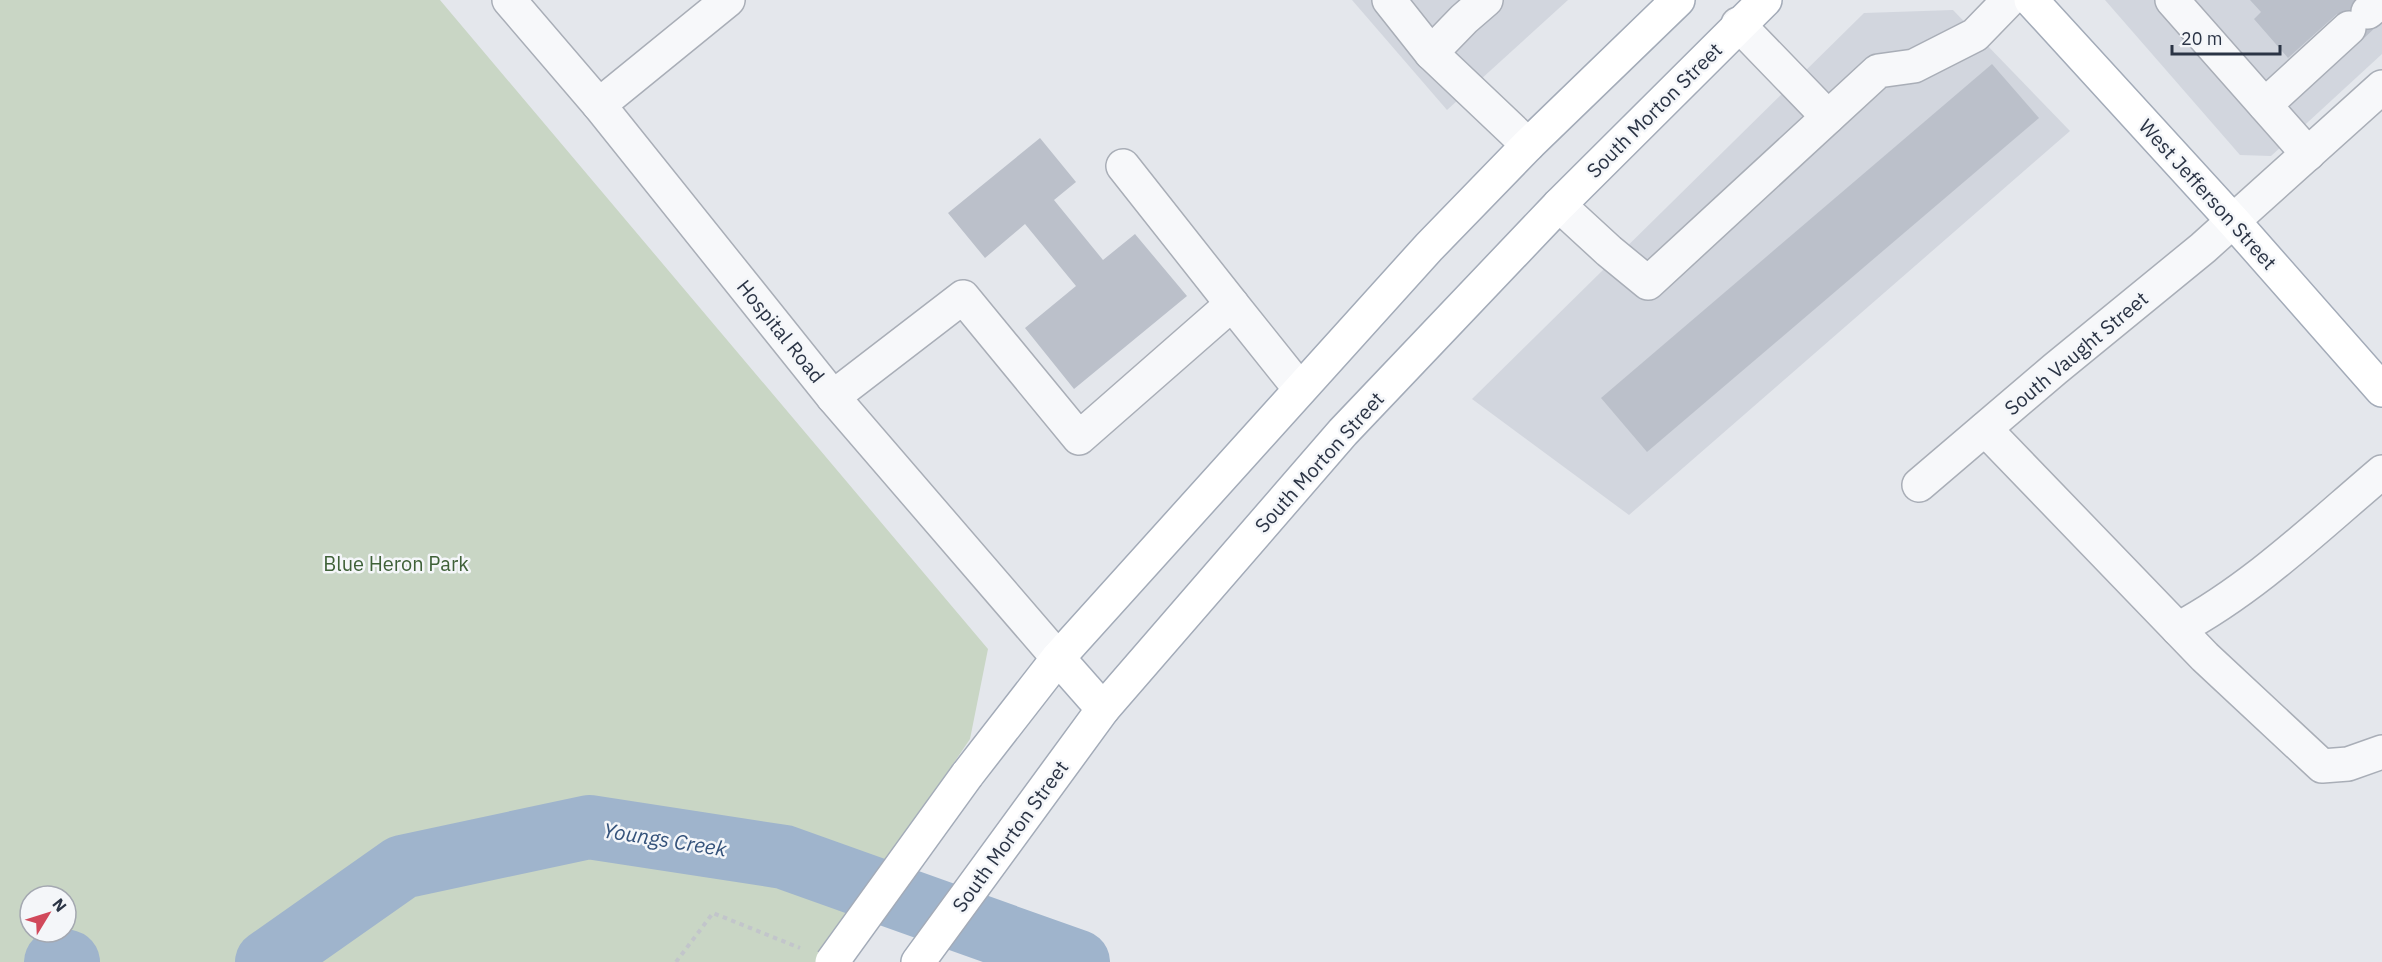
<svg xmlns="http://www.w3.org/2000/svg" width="2382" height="962" font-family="'IBM Plex Sans',sans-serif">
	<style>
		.built { fill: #d2d6de }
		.green { fill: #c9d6c5; fill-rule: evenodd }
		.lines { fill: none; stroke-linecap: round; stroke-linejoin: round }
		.river { stroke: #9fb4cc; stroke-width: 64 }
		.building { fill: #bbc0ca }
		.minor-casing { stroke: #a9aeb7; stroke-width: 36 }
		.major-casing { stroke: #a3abb8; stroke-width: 36 }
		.path { stroke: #c2c5cb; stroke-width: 4; stroke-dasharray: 4.5 4.5; stroke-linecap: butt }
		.minor { stroke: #f7f8fa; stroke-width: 33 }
		.major { stroke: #fff; stroke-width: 33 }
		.major-bridge-casing { stroke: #a3abb8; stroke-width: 36; stroke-linecap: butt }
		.major-bridge { stroke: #fff; stroke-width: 33 }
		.labels { text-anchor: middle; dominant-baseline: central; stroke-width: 5; stroke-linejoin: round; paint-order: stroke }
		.street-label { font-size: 20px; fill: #2b3445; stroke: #f4f6f9 }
		.park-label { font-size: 20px; fill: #3f6138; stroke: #f4f6f9 }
		.water-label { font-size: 21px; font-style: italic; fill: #34527a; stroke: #f4f6f9 }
	</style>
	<rect width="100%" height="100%" fill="#e4e7ec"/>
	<g class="built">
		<path d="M1352,0H1568L1447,110Z"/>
		<path d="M2105,0H2382V54L2271,156L2240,155Z"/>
		<path d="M1953,10L2070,131L1629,515L1472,399L1864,13Z"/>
	</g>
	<path class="green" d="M0,0H440L988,649L970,739L819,962H0ZM30,896H66V932H30Z"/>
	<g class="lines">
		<g class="river">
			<path d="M56,962L61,960L68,962"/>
			<path d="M267,962L402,867L589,827L784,857L1078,962"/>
		</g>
	</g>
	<g class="building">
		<path d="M2250,0H2357L2379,24L2361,41L2337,14L2288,58L2254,19L2261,12Z"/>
		<path d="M1992,64L2039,118L1647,452L1601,398Z"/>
		<path d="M1040,138L1076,182L1054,200L1103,260L1135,234L1187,296L1074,389L1025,328L1076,286L1025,224L985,258L948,213Z"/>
	</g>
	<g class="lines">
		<g class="minor-casing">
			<g id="minor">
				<path d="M509,0L599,105L833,397L1058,658"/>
				<path d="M1389,0L1431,53"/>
				<path d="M1486,0L1464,19L1431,53L1528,145"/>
				<path d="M2172,0L2308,154"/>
				<path d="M2368,12L2382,0"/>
				<path d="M1738,24L1828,117"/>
				<path d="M599,105L728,0"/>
				<path d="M2265,105L2349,28"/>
				<path d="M1123,166L1232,304"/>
				<path d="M1559,205L1609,251L1648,283L1878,71L1914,66L1975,35L2009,0"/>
				<path d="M833,397L963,297L1079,438L1232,304L1300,389"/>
				<path d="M1985,429L2178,629C2253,589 2317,527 2382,472"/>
				<path d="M1919,485L2055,369L2203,248L2382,87"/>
				<path d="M2178,629L2205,657L2322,766L2348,764L2382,752"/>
			</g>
		</g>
		<g class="major-casing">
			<g id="major">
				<path d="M2031,0L2234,222L2382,390"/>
				<path d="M1058,658L1103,709"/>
				<path d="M967,775L1058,658L1429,247L1528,145L1678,0"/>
				<path d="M918,962L1103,709L1343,432L1559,205L1765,0"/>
			</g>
		</g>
		<path class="path" d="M676,962L713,913L800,948"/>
		<use href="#minor" class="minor"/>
		<use href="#major" class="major"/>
		<g class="major-bridge-casing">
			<path id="major-bridge" d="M832,962L967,775"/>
		</g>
		<use href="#major-bridge" class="major-bridge"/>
	</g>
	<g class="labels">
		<g class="street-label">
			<text transform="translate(1654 110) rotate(-45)">South Morton Street</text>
			<text transform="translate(2208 194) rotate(48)">West Jefferson Street</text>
			<text transform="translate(781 331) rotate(51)">Hospital Road</text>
			<text transform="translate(2076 353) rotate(-40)">South Vaught Street</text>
			<text transform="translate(1319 462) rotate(-48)">South Morton Street</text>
			<text transform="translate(1010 836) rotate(-54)">South Morton Street</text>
		</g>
		<g class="park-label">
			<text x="396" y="563">Blue Heron Park</text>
		</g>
		<g class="water-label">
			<text transform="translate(665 839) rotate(9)">Youngs Creek</text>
		</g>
	</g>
	<g transform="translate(48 914) rotate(52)"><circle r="28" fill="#f4f6f9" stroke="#a4a8b1" stroke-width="1.5"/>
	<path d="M0-4.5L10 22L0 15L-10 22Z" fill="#d1495b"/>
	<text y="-9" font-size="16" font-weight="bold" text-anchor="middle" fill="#2b3445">N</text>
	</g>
	<path d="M2172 45v9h108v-9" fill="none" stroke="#2b3445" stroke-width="3"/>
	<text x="2181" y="45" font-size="18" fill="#2b3445" stroke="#f4f6f9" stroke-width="4.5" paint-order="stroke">20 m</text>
</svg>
